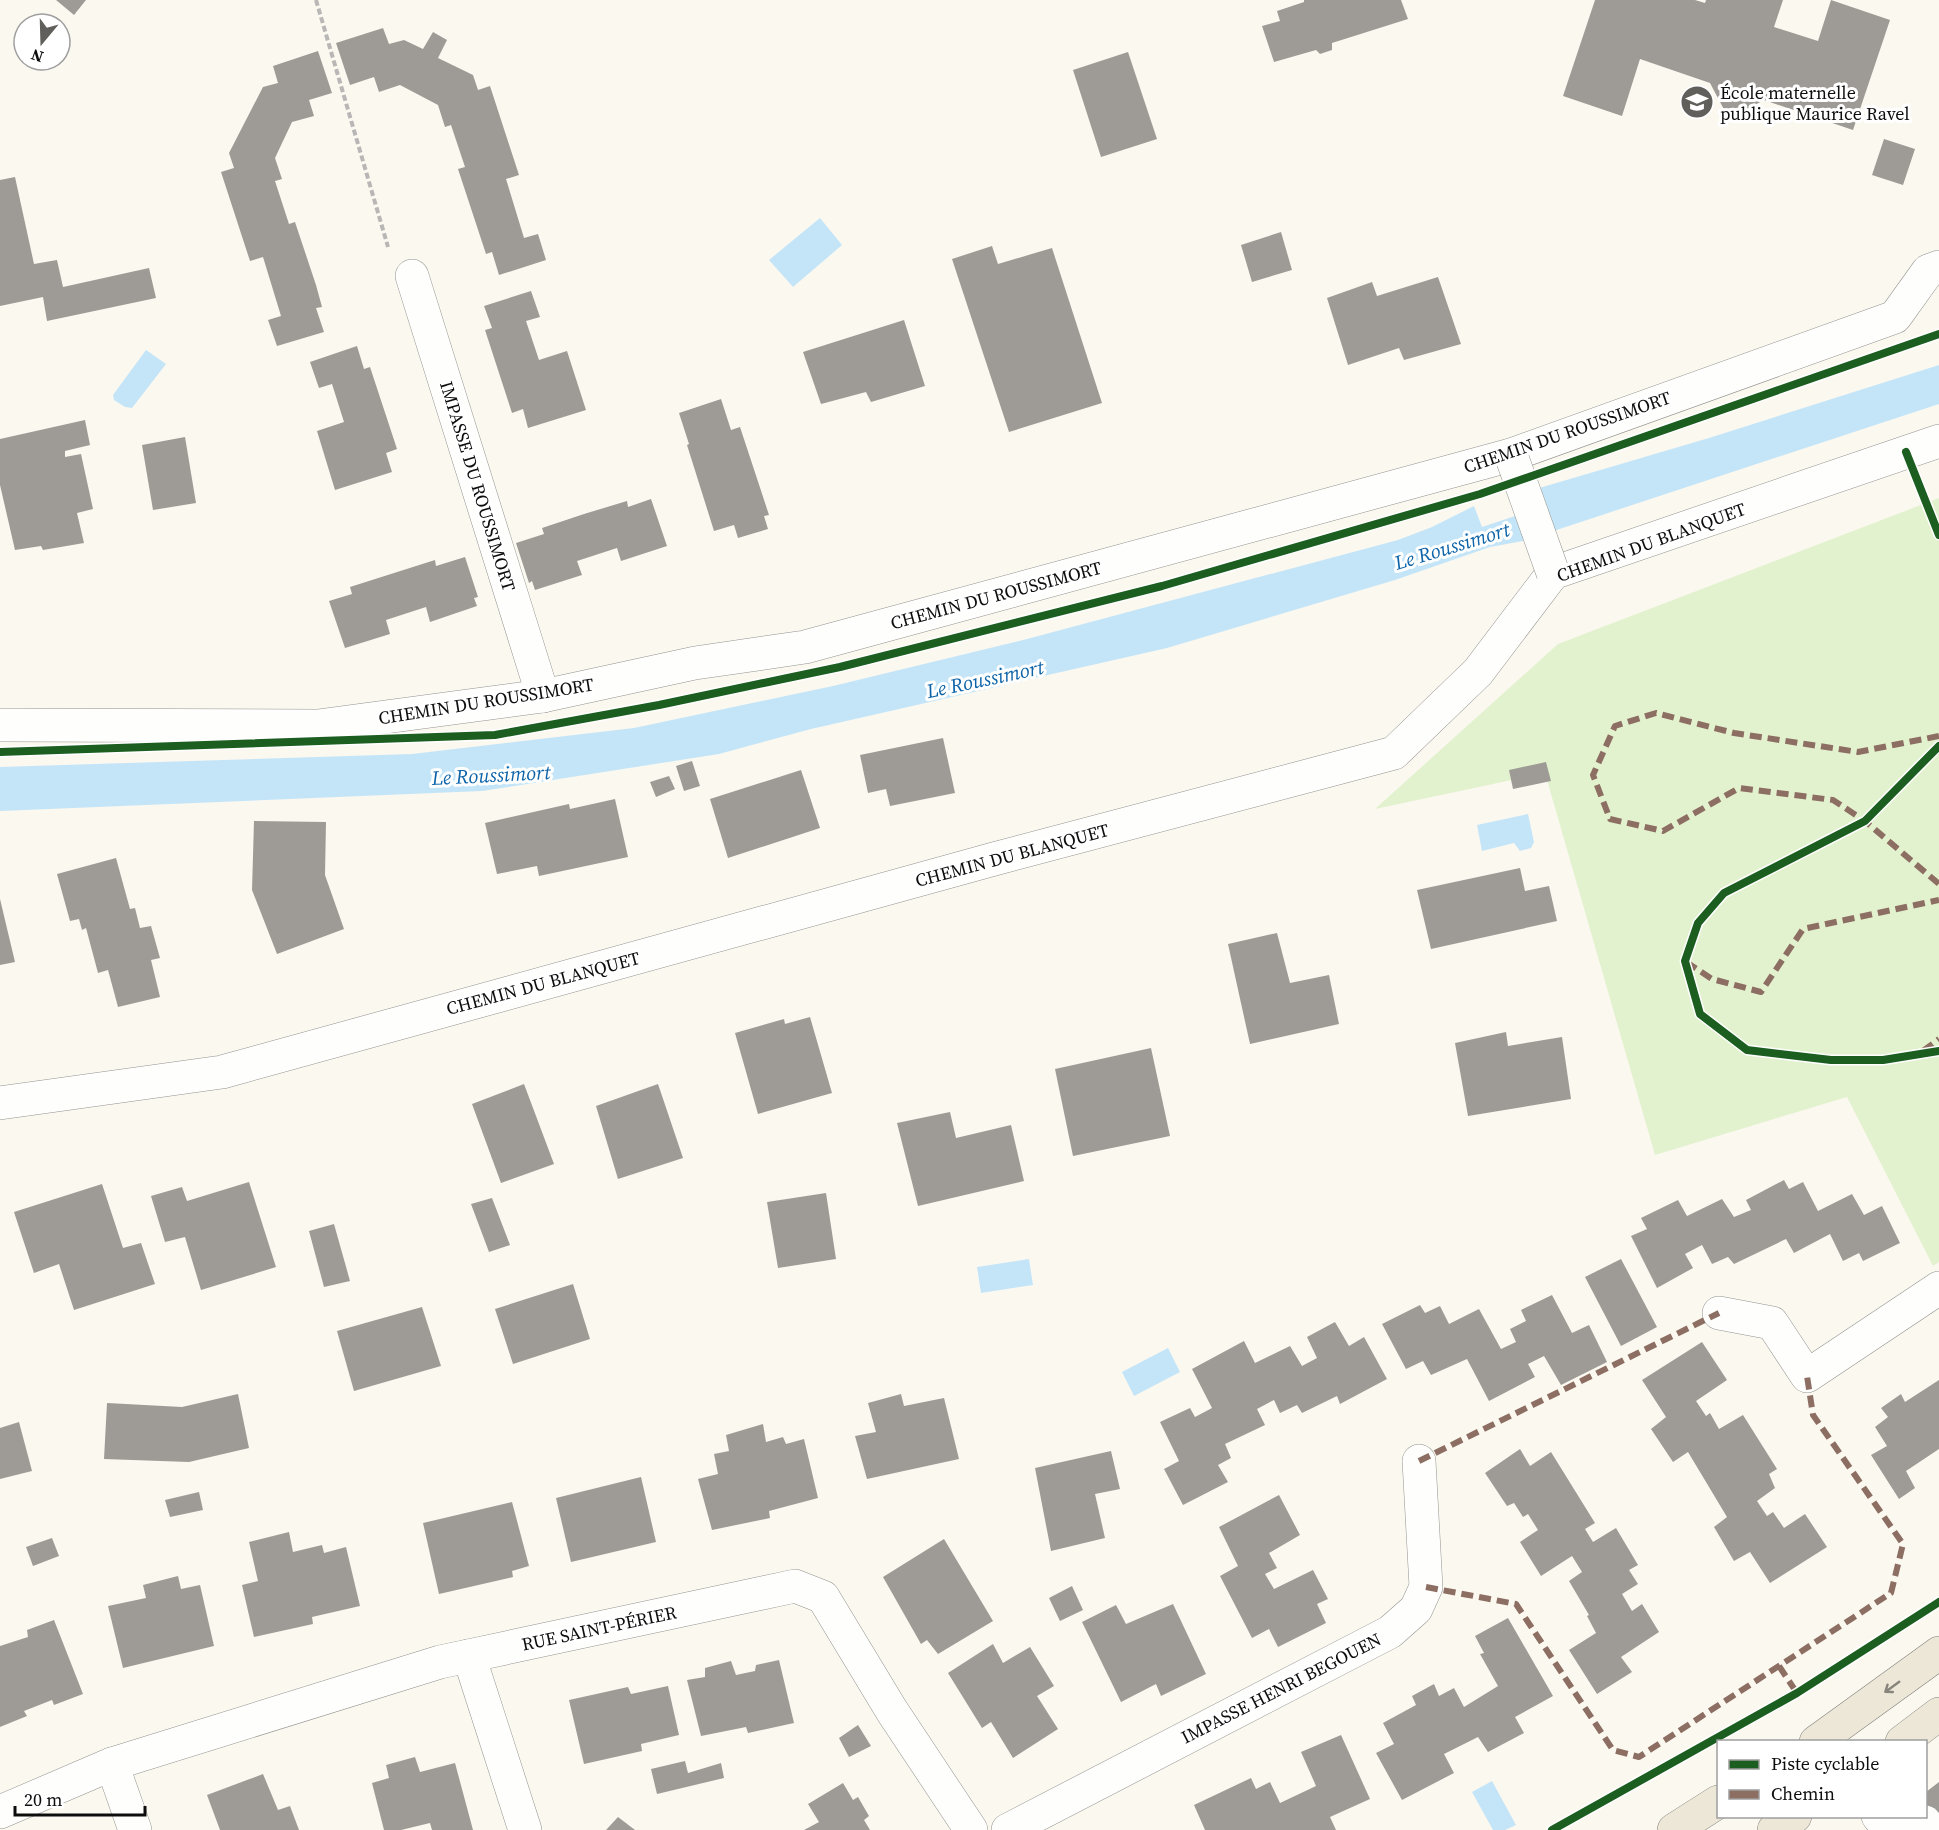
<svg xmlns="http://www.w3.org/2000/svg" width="1939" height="1830" font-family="'Source Serif 4',serif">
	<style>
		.green { fill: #e3f2ce }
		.water { fill: #c4e5f8 }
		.building { fill: #9e9b96 }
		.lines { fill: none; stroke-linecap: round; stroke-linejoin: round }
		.minor-casing { stroke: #94938f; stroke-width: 34 }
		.major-casing { stroke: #81807c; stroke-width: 34 }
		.path { stroke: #b8b7b6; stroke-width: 4; stroke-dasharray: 6 3; stroke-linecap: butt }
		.minor { stroke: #fefefd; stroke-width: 33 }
		.major { stroke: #ede7d7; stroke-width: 33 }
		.minor-bridge-casing { stroke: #94938f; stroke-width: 34; stroke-linecap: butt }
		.minor-bridge { stroke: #fefefd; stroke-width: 33 }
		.quiet { stroke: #8d6e63; stroke-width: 6; stroke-dasharray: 12 6; stroke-linecap: butt }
		.cycleway-casing { stroke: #fff; stroke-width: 11 }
		.cycleway { stroke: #1b5e20; stroke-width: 8 }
		.oneway { stroke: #88857c }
		.labels { text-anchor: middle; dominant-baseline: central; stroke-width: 6; stroke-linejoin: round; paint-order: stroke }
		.poi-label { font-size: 18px; fill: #0d0d0d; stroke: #fff; text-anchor: start }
		.street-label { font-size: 18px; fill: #0d0d0d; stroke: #fff }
		.water-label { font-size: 20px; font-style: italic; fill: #0c63a8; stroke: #fff }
	</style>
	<rect width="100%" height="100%" fill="#fbf8f0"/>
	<path class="green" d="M1939,498V1262L1933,1266L1847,1097L1655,1155L1545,773L1375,809L1558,644Z"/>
	<g class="water">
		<path d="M820,218L842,245L793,287L769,260Z"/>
		<path d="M146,350L166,364L132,408L125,407L114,400L113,395Z"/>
		<path d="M1939,365V404L1523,541L1490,547L1395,580L1167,648L811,729L719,754L482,791L0,811V767L412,754L634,728L833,686L1027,639L1398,540L1432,527L1474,506L1482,527L1515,516L1509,497L1709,438Z"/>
		<path d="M1528,814L1534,842L1531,848L1520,851L1514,843L1482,851L1477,825Z"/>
		<path d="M1029,1259L1033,1285L981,1293L977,1267Z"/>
		<path d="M1168,1348L1180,1372L1134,1396L1122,1372Z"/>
		<path d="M1492,1781L1516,1825L1505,1830H1493L1472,1792Z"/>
	</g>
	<g class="building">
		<path d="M56,0H86L74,15Z"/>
		<path d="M1304,0H1401L1408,19L1332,43V50L1320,54L1316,50L1274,62L1262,26L1280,21L1277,11L1304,2Z"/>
		<path d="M1595,0H1695L1705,3L1706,0H1783L1774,27L1818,41L1831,0L1890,20L1853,130L1764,100L1729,119L1710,83L1640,59L1622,116L1563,96Z"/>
		<path d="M383,28L389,44L404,40L423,49L433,32L447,40L438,58L473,75L478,90L490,86L519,175L506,179L524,238L538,234L546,260L499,275L492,252L486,254L458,169L465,167L451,125L445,127L438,105L400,85L379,92L374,77L350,85L336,43Z"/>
		<path d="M318,51L332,93L309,100L314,116L292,122L275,158L282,179L275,181L289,224L295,222L316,285L322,307L316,308L324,332L277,346L268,320L281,316L263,257L250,261L221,172L234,168L229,153L263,87L278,83L273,66Z"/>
		<path d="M1128,52L1157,139L1101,157L1073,70Z"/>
		<path d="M1884,139L1915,149L1903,185L1872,175Z"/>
		<path d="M15,177L34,264L57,260L63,287L149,268L156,298L47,321L43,297L0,306V180Z"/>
		<path d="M1281,232L1292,270L1252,282L1241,245Z"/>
		<path d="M992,246L998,264L1052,248L1102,403L1009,432L952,259Z"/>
		<path d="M1438,277L1461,344L1404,360L1399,348L1348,365L1327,298L1372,282L1377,296Z"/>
		<path d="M531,291L540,317L526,321L539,360L567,351L586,410L528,428L523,409L512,413L485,330L492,328L484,306Z"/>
		<path d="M904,320L925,386L871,402L866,392L821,404L803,352Z"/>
		<path d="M357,346L364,369L370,367L397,449L386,453L392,472L335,490L317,431L344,422L332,384L319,388L310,362Z"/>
		<path d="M721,399L731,430L740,427L769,515L764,516L768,529L738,538L734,525L714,531L687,445L689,444L679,413Z"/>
		<path d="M85,420L90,445L65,451V457L81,454L93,509L77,513L84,543L43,550L41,546L15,550L0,485V439Z"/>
		<path d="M185,437L196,503L153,510L142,445Z"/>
		<path d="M651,499L667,546L621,561L617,548L577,561L582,575L535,590L532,581L529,583L516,543L544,534L542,528L584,514L627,501L628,507Z"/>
		<path d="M465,557L478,597L474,598L477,606L430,622L426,607L386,620L390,634L345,648L329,601L352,594L350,587L435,560L436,566Z"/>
		<path d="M943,738L955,793L890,806L886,789L868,793L860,755Z"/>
		<path d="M692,761L700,786L684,791L676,766Z"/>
		<path d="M1546,762L1551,781L1513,789L1509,770Z"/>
		<path d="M801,770L820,828L728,858L710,799Z"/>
		<path d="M669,776L675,789L656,797L650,782Z"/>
		<path d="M615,799L628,857L539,876L537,866L497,874L485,823L569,804L570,809Z"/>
		<path d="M254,821L326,822L325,875L344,929L277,954L252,890Z"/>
		<path d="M116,858L130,909L135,908L140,928L151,926L160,958L151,960L160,997L118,1007L108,970L98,973L86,928L82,930L79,919L70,921L57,874Z"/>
		<path d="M1520,868L1525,891L1549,886L1557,921L1431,949L1417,890Z"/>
		<path d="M0,899L15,962L0,965Z"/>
		<path d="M1277,933L1290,983L1329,975L1339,1024L1250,1044L1228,944Z"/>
		<path d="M810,1017L832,1093L758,1114L735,1033L784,1019L785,1024Z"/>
		<path d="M1506,1032L1508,1046L1562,1037L1571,1099L1468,1116L1455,1043Z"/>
		<path d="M1151,1048L1170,1136L1073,1156L1055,1069Z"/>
		<path d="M524,1084L554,1164L501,1183L472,1104Z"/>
		<path d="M658,1084L683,1158L618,1179L596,1106Z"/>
		<path d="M950,1112L956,1138L1011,1125L1024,1181L918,1206L897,1123Z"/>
		<path d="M1784,1180L1789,1189L1803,1182L1818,1211L1852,1194L1864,1215L1882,1206L1900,1243L1863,1261L1859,1253L1843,1261L1830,1234L1794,1253L1786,1239L1734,1264L1728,1257L1712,1264L1702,1245L1685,1254L1693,1268L1657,1288L1631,1236L1647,1229L1641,1218L1678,1200L1687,1216L1722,1199L1734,1217L1751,1210L1746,1200Z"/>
		<path d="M249,1182L276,1267L201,1290L185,1237L165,1242L151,1196L182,1187L187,1201Z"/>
		<path d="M102,1184L123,1248L141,1243L155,1284L74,1310L59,1264L34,1273L14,1212Z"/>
		<path d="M826,1193L836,1259L778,1268L767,1202Z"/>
		<path d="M492,1198L510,1245L489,1252L471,1204Z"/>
		<path d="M334,1224L350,1281L324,1287L309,1231Z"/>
		<path d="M1621,1259L1657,1327L1621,1346L1585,1277Z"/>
		<path d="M573,1284L590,1339L513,1364L495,1309Z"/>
		<path d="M1552,1295L1572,1333L1589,1325L1607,1362L1561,1385L1544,1356L1528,1364L1535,1377L1489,1401L1467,1359L1431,1375L1423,1361L1406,1369L1382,1324L1420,1305L1425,1313L1440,1306L1449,1324L1479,1309L1501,1349L1516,1342L1510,1329L1526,1321L1521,1310Z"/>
		<path d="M422,1307L441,1366L354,1391L337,1331Z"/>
		<path d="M1335,1322L1349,1346L1364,1337L1387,1379L1340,1404L1337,1396L1302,1413L1297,1405L1280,1413L1274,1400L1257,1409L1265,1425L1225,1444L1231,1458L1218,1465L1228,1482L1183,1505L1164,1469L1179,1461L1160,1422L1190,1408L1195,1417L1212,1408L1192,1369L1244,1341L1255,1363L1290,1346L1302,1366L1317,1358L1307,1337Z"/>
		<path d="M1702,1342L1727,1380L1696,1401L1706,1416L1710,1413L1719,1429L1743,1415L1777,1469L1769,1474L1775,1488L1757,1501L1767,1516L1773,1512L1784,1528L1805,1514L1827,1547L1770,1583L1750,1552L1734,1561L1714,1527L1727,1517L1688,1452L1673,1462L1651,1429L1666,1417L1642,1380Z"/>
		<path d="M1939,1380V1449L1906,1471L1915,1488L1899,1499L1871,1455L1887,1446L1875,1427L1888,1417L1881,1408L1901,1394L1905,1402Z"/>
		<path d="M238,1394L249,1448L189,1462L104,1459L107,1403L182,1407Z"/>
		<path d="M901,1394L904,1406L944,1398L959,1459L867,1479L855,1436L876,1432L868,1403Z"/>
		<path d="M19,1422L32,1471L0,1479V1428Z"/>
		<path d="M763,1424L766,1442L783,1437L786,1444L804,1439L818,1498L769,1511L770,1518L712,1530L698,1479L718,1474L714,1454L729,1451L726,1435Z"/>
		<path d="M1520,1449L1530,1466L1551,1452L1595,1523L1585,1529L1593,1542L1616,1528L1638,1565L1629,1570L1638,1584L1622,1594L1632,1611L1642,1604L1659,1632L1621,1657L1632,1672L1597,1694L1569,1650L1596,1633L1587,1616L1589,1615L1569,1581L1582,1572L1572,1556L1541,1576L1520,1542L1538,1530L1528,1514L1523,1517L1514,1503L1507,1506L1485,1473Z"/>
		<path d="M1111,1451L1120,1489L1095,1494L1105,1538L1051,1551L1035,1468Z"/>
		<path d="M641,1477L656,1542L571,1562L556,1498Z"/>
		<path d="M199,1492L203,1510L170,1517L165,1500Z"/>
		<path d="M1279,1495L1300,1535L1269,1553L1277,1568L1265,1574L1274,1589L1313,1570L1328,1599L1317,1604L1326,1623L1278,1647L1269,1629L1252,1638L1220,1576L1238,1566L1219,1527Z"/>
		<path d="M512,1502L529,1566L512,1571L513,1577L439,1594L423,1523Z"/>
		<path d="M289,1532L293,1552L322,1545L324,1553L346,1547L360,1606L312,1617L313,1624L254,1637L242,1585L258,1581L249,1542Z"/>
		<path d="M52,1538L59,1556L33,1566L26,1547Z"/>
		<path d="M944,1539L993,1621L938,1654L927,1640L921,1644L883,1577Z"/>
		<path d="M178,1576L181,1589L200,1585L214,1646L123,1668L108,1606L146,1598L143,1585Z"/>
		<path d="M1072,1586L1083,1610L1060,1621L1049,1598Z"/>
		<path d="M1173,1604L1206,1674L1161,1696L1156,1684L1121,1702L1082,1622L1116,1605L1126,1624Z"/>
		<path d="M1508,1618L1553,1696L1515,1717L1524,1733L1488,1752L1478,1737L1444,1754L1454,1773L1402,1800L1376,1753L1394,1744L1383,1723L1416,1705L1412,1696L1434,1684L1439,1696L1454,1688L1464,1707L1498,1686L1480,1654L1484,1653L1475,1636Z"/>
		<path d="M54,1620L83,1694L54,1705L52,1700L24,1711L27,1716L0,1727V1646L28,1637L27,1630Z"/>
		<path d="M993,1644L1003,1663L1030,1647L1054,1686L1037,1696L1058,1729L1013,1758L991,1722L982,1728L948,1673Z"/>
		<path d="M779,1660L794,1723L748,1733L746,1727L701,1736L687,1680L705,1677V1668L731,1661L736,1675L755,1671L756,1665Z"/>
		<path d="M668,1686L679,1735L641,1744L642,1751L584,1764L569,1700L628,1687L631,1694Z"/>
		<path d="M858,1725L871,1746L849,1757L839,1738Z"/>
		<path d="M1341,1735L1370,1799L1330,1817L1336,1830H1205L1194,1805L1251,1778L1256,1789L1270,1782L1280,1803L1316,1786L1301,1752Z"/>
		<path d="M415,1757L420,1772L455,1763L473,1830H432L430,1823L401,1830H384L372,1783L389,1778L386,1765Z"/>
		<path d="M685,1761L688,1773L721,1763L724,1778L657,1794L651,1769Z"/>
		<path d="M263,1774L278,1810L290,1806L299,1830H220L207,1795Z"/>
		<path d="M1939,1782V1830L1926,1808V1792Z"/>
		<path d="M843,1783L853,1800L858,1797L869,1816L864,1820L870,1830H804L819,1822L808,1804Z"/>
		<path d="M618,1817L635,1830H606Z"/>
	</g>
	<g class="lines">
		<g class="minor-casing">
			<g id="minor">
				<path d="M412,276L543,696"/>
				<path d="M0,725L318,726L543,696L695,663L805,647L1511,455L1895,317L1928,271L1939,267"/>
				<path d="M0,1103L222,1072L994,859L1394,753L1478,672L1553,573L1939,441"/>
				<path d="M1719,1313L1772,1323L1807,1376L1939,1288"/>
				<path d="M469,1656L525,1830"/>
				<path d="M112,1764L135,1830"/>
				<path d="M0,1812L112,1764L440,1662L795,1586L823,1597L892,1711L971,1830"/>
				<path d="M1878,1816L1890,1830"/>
				<path d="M1008,1830L1390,1632L1416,1609L1426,1587L1419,1461"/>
				<path d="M1913,1830L1925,1822"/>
			</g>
		</g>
		<g class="major-casing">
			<g id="major">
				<path d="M1816,1742L1939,1653"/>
				<path d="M1902,1742L1939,1714"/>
				<path d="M1674,1830L1718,1802"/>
				<path d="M1774,1830L1795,1816"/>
			</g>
		</g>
		<g class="path">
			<path d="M316,0L388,247"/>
			<path d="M1930,337L1939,334"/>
			<path d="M1920,488L1939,535"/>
			<path d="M1939,746L1865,821L1724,893L1698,923L1685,961L1700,1014L1747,1050L1831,1060H1883L1939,1051"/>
		</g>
		<use href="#minor" class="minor"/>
		<use href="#major" class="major"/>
		<g class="minor-bridge-casing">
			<path id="minor-bridge" d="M1511,455L1553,573"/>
		</g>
		<use href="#minor-bridge" class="minor-bridge"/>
		<g class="quiet">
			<path d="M1939,736L1858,752L1734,733L1656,713L1615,726L1593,775L1610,819L1663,831L1739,788L1833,800L1865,821L1939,884"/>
			<path d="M1686,962L1712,979L1761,992L1803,929L1939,900"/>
			<path d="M1923,1051L1939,1039"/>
			<path d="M1419,1461L1719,1313"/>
			<path d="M1426,1587L1516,1604L1613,1750L1639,1757L1891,1593L1903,1544L1813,1415L1807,1376"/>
			<path d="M1779,1666L1797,1693"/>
		</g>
		<g class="cycleway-casing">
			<g id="cycleway">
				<path d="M1906,452L1939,535"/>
				<path d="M1939,746L1865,821L1724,893L1698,923L1685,961L1700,1014L1747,1050L1831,1060H1883L1939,1051"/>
				<path d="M0,752L495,735L659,705L840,667L1162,586L1480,494L1939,334"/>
				<path d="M1552,1830L1797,1693L1939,1602"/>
			</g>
		</g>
		<use href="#cycleway" class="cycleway"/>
	</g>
	<defs><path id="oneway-shaft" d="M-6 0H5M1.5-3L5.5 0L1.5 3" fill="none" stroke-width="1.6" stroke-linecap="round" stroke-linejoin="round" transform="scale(1.5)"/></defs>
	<use class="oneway" href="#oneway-shaft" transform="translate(1892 1687) rotate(144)"/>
	<defs>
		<g id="school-disc" transform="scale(1.725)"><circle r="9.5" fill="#605f5c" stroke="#fff"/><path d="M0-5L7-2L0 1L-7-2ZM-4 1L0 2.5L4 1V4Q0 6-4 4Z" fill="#fff"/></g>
	</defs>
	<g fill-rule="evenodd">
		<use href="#school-disc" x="1697" y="102"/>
	</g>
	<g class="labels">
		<g class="poi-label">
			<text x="1720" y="92">École maternelle<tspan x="1720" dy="21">publique Maurice Ravel</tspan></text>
		</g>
		<g class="street-label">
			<text transform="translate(1567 432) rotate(-19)">CHEMIN DU ROUSSIMORT</text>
			<text transform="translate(478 486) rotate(73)">IMPASSE DU ROUSSIMORT</text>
			<text transform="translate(1651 542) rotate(-20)">CHEMIN DU BLANQUET</text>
			<text transform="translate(996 595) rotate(-15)">CHEMIN DU ROUSSIMORT</text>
			<text transform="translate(486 701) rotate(-9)">CHEMIN DU ROUSSIMORT</text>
			<text transform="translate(1012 855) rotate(-15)">CHEMIN DU BLANQUET</text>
			<text transform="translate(543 983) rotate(-15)">CHEMIN DU BLANQUET</text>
			<text transform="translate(599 1628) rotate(-12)">RUE SAINT-PÉRIER</text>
			<text transform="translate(1281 1688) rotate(-27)">IMPASSE HENRI BEGOUEN</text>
		</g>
		<g class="water-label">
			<text transform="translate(1452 546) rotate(-17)">Le Roussimort</text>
			<text transform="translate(985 679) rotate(-12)">Le Roussimort</text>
			<text transform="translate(491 775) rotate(-3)">Le Roussimort</text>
		</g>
	</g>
	<rect x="1717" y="1740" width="210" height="78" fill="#ffffff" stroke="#9e9e9e" stroke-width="1.5"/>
	<rect x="1729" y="1760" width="30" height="9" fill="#1b5e20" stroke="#9e9e9e" stroke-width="1.5"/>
	<text x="1771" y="1770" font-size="18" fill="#0d0d0d">Piste cyclable</text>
	<rect x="1729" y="1790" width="30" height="9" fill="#8d6e63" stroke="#9e9e9e" stroke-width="1.5"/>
	<text x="1771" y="1800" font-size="18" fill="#0d0d0d">Chemin</text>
	<g transform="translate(42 42) rotate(199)"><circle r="28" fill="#ffffff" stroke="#9e9e9e" stroke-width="1.5"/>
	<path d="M0-4.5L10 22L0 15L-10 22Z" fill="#605f5c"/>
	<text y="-9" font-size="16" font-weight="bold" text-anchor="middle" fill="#0d0d0d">N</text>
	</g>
	<path d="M15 1806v9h130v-9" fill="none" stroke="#0d0d0d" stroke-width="3"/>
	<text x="24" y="1806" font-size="18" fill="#0d0d0d" stroke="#ffffff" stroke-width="4.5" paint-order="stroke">20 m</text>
</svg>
